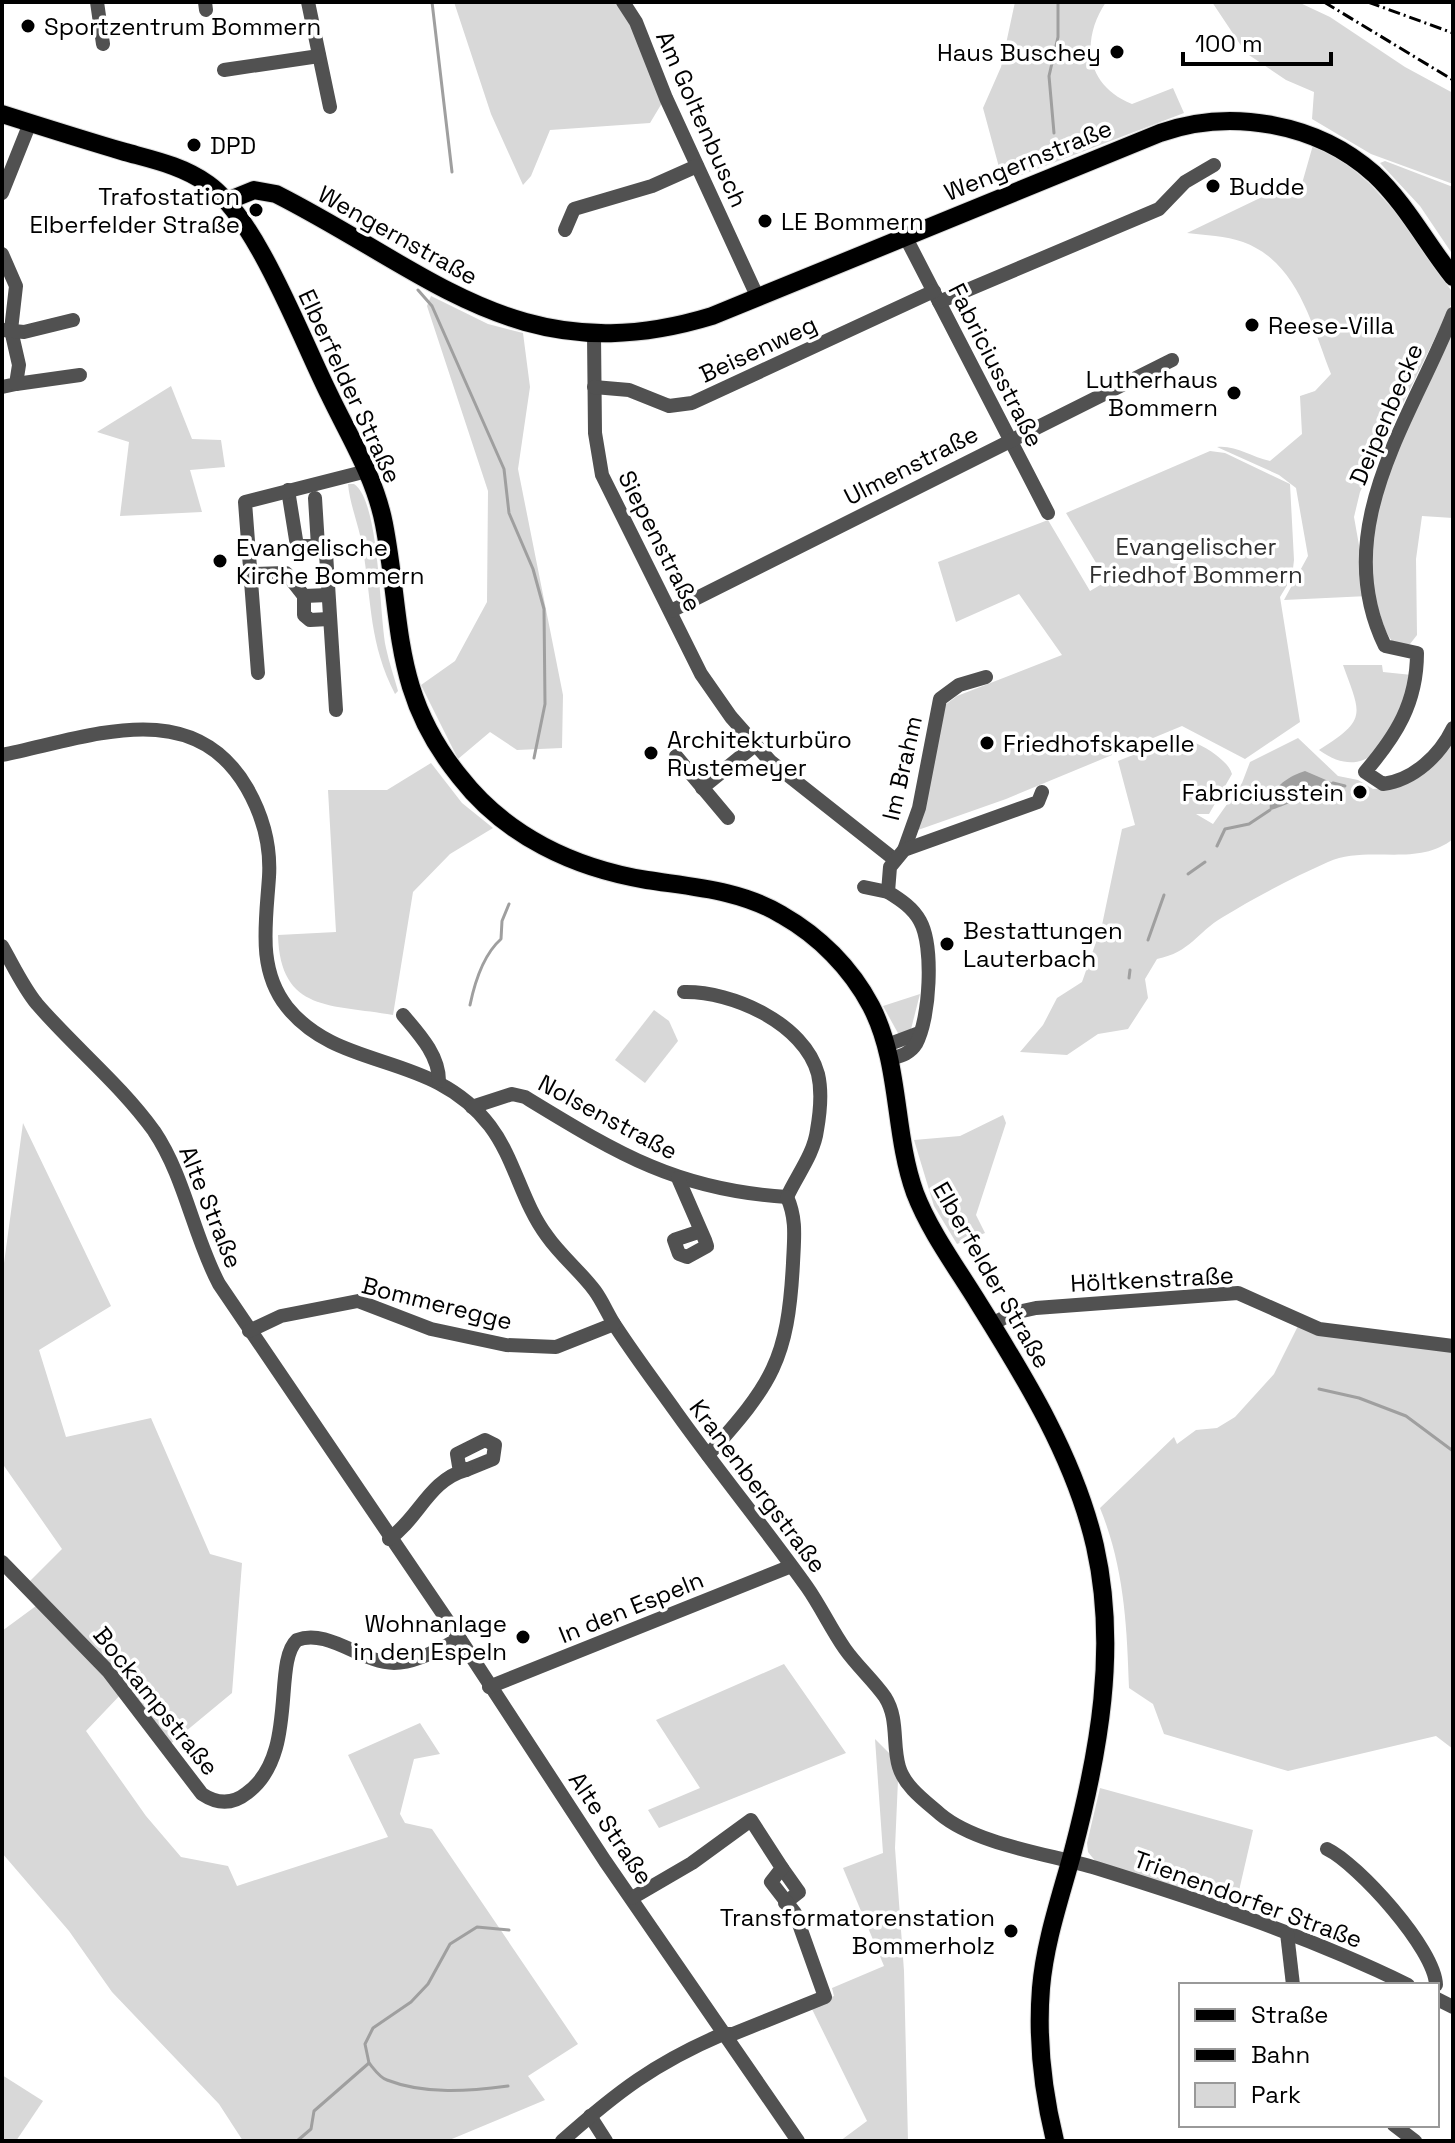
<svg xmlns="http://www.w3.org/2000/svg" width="1455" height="2143" font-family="'Space Grotesk',sans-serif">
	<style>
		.green { fill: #d8d8d8 }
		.water { fill: #9f9f9f }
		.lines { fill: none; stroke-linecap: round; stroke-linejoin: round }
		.stream { stroke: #9f9f9f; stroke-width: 3 }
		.major-casing { stroke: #dbdbdb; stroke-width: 20 }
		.minor { stroke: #515151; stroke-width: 14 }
		.major { stroke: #000; stroke-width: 18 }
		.rail { stroke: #000; stroke-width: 3; stroke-dasharray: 12 4 2 4; stroke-linecap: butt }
		.poi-dot { fill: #000; stroke: #fff; stroke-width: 3 }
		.labels { text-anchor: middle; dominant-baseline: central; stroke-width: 7; stroke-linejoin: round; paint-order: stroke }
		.poi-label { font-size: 24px; fill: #000; stroke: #fff; text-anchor: start }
		.street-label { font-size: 24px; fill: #000; stroke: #fff }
		.park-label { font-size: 24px; fill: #2f2f2f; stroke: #fff }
	</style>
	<rect width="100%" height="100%" fill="#fff"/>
	<g class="green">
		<path d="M454,2H619L665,98L650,123L550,130L531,176L523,185L491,114Z"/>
		<path d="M1015,2H1106C1080,41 1086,86 1132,104L1173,88L1184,113L1003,182L983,108L1001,67Z"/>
		<path d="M1212,2H1298L1330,17L1405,67L1453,93V184L1371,154L1312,119L1314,92L1286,80L1246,53Z"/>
		<path d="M1313,145L1346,163L1371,185L1398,215L1453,293V301L1360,492L1354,517L1368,596L1284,600L1308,556L1296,488L1279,475L1217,447C1236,445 1251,457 1270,461L1302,434L1300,396L1315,391L1331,374C1312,326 1298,262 1243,242C1226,236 1205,235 1187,233L1285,186L1301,187Z"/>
		<path d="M1385,161L1453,187V255L1420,206L1380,163Z"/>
		<path d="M431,296L488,324L523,333L530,387L518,469L563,695L562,748L517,750L490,732L458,759L421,685L455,661L487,602L488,491L427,306Z"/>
		<path d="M1453,325V518L1422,516L1416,559L1417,635L1410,644L1399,647C1386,638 1384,626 1379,611C1346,513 1412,411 1453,325Z"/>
		<path d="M171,386L192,439L221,440L225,467L190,470L202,512L120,516L129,442L97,432Z"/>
		<path d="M1210,451L1225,453L1290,484L1294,560L1292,577L1280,597L1300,722L1245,759L1182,726L1006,799L918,830L945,705L957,696L1062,655L1019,594L956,622L938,562L1048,520L1090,591L1107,581L1066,513Z"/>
		<path d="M348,484H354C380,501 379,615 386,648C389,662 394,677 398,691L395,694C369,643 372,604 363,550C360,528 350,506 348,484Z"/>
		<path d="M1343,665H1382L1383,672L1412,675C1402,720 1376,791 1319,750C1368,719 1361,715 1343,665Z"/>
		<path d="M1453,731V839C1417,868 1368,844 1328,862C1292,878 1256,897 1223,917C1196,933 1191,952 1157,959L1145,979L1148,998L1128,1029L1098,1034L1067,1055L1020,1052L1043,1025L1057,998L1082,982L1102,925L1122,829L1135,825L1118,761C1157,746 1179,726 1216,755C1223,761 1229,765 1232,774L1209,814H1196L1213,824L1242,783L1250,762L1298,738L1338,776L1358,780L1373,789L1389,788Z"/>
		<path d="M431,763L462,803L493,828L450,854L413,892L393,1015C332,1004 280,1013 278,935L336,932L328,790H387Z"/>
		<path d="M920,994L910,1033L899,1035L883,1006Z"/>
		<path d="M654,1010L669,1021L678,1041L645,1083L615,1060Z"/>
		<path d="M1003,1115L1006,1123L976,1215L985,1233L957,1244L934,1206L914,1140L960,1136Z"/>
		<path d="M23,1123L111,1306L39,1350L66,1437L151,1418L210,1554L242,1563L232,1693L168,1746L124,1691L86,1731L146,1816L181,1857L228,1866L237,1886L388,1837L348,1755L420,1723L440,1754L414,1759L400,1814L405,1823L432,1829L578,2044L528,2076L545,2100L447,2141H243L219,2104L112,1992L69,1931L2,1853V1631L40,1603L24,1587L62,1549L2,1463V1278Z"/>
		<path d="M1298,1326L1453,1349V1749L1436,1736L1288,1771L1164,1734L1153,1704L1129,1688C1127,1625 1124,1567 1100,1508L1174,1437L1177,1444L1196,1430L1217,1428L1235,1417L1274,1374Z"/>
		<path d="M784,1664L846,1753L659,1828L648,1810L700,1788L656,1720Z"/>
		<path d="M875,1739L896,1760L898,1780L895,1848L904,1971L908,2141H840L867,2121L810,2005L834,1996L832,1988L884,1966L843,1868L883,1853Z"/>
		<path d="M1100,1788L1253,1830L1235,1908L1096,1862L1088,1852L1087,1843Z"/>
		<path d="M2,2075L43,2101L16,2141H2Z"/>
	</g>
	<path class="water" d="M1305,771L1333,783C1331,786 1275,810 1270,810C1267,790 1288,776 1305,771Z"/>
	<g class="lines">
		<g class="stream">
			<path d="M432,2L452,172"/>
			<path d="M1054,133L1049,76L1058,37V2"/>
			<path d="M418,290L432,306L504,469L509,513L533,569L544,609L545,704L534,758"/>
			<path d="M1333,783L1345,786"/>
			<path d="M1217,846L1225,829L1249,824L1270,810"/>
			<path d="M1188,874L1205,862"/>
			<path d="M1148,940L1164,895"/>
			<path d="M1129,978L1130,970"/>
			<path d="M470,1005C475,981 483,955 501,939L502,921L509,904"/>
			<path d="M1319,1389L1359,1398L1406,1416L1453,1451"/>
			<path d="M369,2063C374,2069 380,2078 387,2080C425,2095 470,2091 508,2086"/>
			<path d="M297,2141L311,2129L314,2111L369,2063L365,2044L373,2028L411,2002L428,1984L450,1944L477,1927L509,1930"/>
		</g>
		<g class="major-casing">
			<g id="major">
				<path d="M2,114C43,127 84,140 125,152C154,160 183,166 208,184C257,219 301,338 329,394C349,436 375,477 384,524C403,623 391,692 460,777C506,836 574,868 647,880C693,887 741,890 782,915C819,936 851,968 871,1006C901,1064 893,1132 915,1193C930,1232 957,1268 979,1304C1026,1379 1075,1459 1095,1546C1118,1648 1099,1752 1073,1851C1061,1896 1045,1941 1041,1988C1037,2038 1043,2092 1055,2141"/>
				<path d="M227,201L254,190L276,194C432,273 522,374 712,316L1160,133C1231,108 1317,123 1374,174C1406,204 1426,243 1453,277"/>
			</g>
		</g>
		<g class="minor">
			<path d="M97,2L103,44"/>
			<path d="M205,2L206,10"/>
			<path d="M308,2L330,107"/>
			<path d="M623,2L636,22L666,98L758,298"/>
			<path d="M224,70L319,56"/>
			<path d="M2,193L30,123"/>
			<path d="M565,230L574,209L652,186L697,166"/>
			<path d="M905,236L1048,513"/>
			<path d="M2,254L16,286L11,330L19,365L16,384L2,387"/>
			<path d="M939,302L1159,209L1185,182L1214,165"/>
			<path d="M1453,314C1411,420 1328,529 1385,646L1417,653C1417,703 1396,736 1365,772L1383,784C1414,780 1440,755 1453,728"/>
			<path d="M3,330L24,332L73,320"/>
			<path d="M594,335L595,433L602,475L701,674L731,717L770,761L894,859"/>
			<path d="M16,384L80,375"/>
			<path d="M594,387L629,390L669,406L692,403L934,291"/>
			<path d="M288,490L297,546H318L326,553L336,710"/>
			<path d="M315,498L318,546"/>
			<path d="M252,574L286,573L304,596"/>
			<path d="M328,595L304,596V615L310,620L329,619"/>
			<path d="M671,611L1172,360"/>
			<path d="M258,673L245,502L367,471"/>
			<path d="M2,755C88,738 192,693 247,788C263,816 271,845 269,877C266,923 257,969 287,1007C340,1073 432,1050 490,1126C515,1159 522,1203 547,1236C561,1256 581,1272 595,1291C603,1302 608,1315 616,1327C635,1356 656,1384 676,1412C718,1471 765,1528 807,1587C821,1607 831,1629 845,1649C857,1666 873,1680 885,1697C899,1719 892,1744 899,1767C905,1787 925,1801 940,1814C977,1845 1050,1854 1096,1868C1202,1901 1308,1936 1408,1985"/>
			<path d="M676,756L728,818"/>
			<path d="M702,788L755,745"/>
			<path d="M904,850L919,808L940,699L959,685L986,677"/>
			<path d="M864,887L888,892"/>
			<path d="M2,946C13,965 23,987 37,1004C75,1048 120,1084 154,1131C185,1177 193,1235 219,1284L460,1639L605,1861L798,2141"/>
			<path d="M684,992C732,991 804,1023 818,1074C822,1091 820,1113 817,1130C814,1154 797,1175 787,1197"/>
			<path d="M403,1015C419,1034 439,1055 439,1081"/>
			<path d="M887,1045L919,1033"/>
			<path d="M890,1059C900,1056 910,1054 916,1044C930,1019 934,946 920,921C913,908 901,900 888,892L890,867L904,850L1038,802L1042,792"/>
			<path d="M472,1107L512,1094L525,1097C617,1153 676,1190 787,1197"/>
			<path d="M678,1178L705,1240L707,1246L687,1257L679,1254L674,1240L701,1231"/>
			<path d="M992,1324L1013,1313L1036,1308L1238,1293L1319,1329L1453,1346"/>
			<path d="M249,1331L281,1316L358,1301L431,1329L506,1345L556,1347L614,1324"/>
			<path d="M485,1440L495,1445L493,1459L466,1470L459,1466L457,1454Z"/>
			<path d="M708,1455C772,1384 788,1360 793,1263C794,1239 797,1219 787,1197"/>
			<path d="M389,1539C419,1518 429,1480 466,1470"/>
			<path d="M2,1562L108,1671L202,1794C217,1804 232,1805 247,1793C299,1755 272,1663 297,1640C328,1628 362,1663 394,1663C417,1663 440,1648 460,1639"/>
			<path d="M489,1687L789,1567"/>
			<path d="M1327,1849C1358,1864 1435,1949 1436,1985"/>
			<path d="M782,1868L799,1892L785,1903"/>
			<path d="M1287,1933L1293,1985"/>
			<path d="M1437,1999L1453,2007"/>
			<path d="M590,2116L606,2141"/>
			<path d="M1394,2125L1415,2141"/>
			<path d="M562,2141C617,2092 655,2063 723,2034H733L825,1997L795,1913L771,1882L782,1868L751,1820L692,1863L632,1898"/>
		</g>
		<use href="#major" class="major"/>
		<g class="rail">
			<path d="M1324,2L1453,80"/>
			<path d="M1368,2L1453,33"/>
		</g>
	</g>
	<g class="poi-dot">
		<circle cx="28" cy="26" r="8"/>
		<circle cx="1117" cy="52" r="8"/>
		<circle cx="194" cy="145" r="8"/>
		<circle cx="1213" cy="186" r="8"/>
		<circle cx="256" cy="210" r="8"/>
		<circle cx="765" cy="221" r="8"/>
		<circle cx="1252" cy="325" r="8"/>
		<circle cx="1234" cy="393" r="8"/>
		<circle cx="220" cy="561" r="8"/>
		<circle cx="987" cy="743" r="8"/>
		<circle cx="651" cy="753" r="8"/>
		<circle cx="1360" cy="792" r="8"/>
		<circle cx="947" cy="944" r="8"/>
		<circle cx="523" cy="1637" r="8"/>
		<circle cx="1011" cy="1931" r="8"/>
	</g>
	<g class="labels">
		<g class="poi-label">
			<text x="44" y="26">Sportzentrum Bommern</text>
			<text x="1101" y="52" text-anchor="end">Haus Buschey</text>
			<text x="210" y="145">DPD</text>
			<text x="1229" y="186">Budde</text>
			<text x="240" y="196" text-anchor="end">Trafostation<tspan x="240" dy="28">Elberfelder Straße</tspan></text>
			<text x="781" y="221">LE Bommern</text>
			<text x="1268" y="325">Reese-Villa</text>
			<text x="1218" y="379" text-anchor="end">Lutherhaus<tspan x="1218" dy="28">Bommern</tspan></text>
			<text x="236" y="547">Evangelische<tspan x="236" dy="28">Kirche Bommern</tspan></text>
			<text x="667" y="739">Architekturbüro<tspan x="667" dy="28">Rustemeyer</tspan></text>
			<text x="1003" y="743">Friedhofskapelle</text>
			<text x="1344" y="792" text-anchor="end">Fabriciusstein</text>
			<text x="963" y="930">Bestattungen<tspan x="963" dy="28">Lauterbach</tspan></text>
			<text x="507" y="1623" text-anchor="end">Wohnanlage<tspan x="507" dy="28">in den Espeln</tspan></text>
			<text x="995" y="1917" text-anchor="end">Transformatorenstation<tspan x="995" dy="28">Bommerholz</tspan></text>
		</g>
		<g class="street-label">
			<text transform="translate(702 119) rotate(66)">Am Goltenbusch</text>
			<text transform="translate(1028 160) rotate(-22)">Wengernstraße</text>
			<text transform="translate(398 235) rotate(29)">Wengernstraße</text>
			<text transform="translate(758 349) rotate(-25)">Beisenweg</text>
			<text transform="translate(996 365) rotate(63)">Fabriciusstraße</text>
			<text transform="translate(350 386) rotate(65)">Elberfelder Straße</text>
			<text transform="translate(1386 414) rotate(-67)">Deipenbecke</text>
			<text transform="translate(911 465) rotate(-27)">Ulmenstraße</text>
			<text transform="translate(660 541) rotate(63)">Siepenstraße</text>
			<text transform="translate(902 768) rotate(-77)">Im Brahm</text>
			<text transform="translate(608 1117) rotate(28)">Nolsenstraße</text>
			<text transform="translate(211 1207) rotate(68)">Alte Straße</text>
			<text transform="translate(992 1275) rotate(60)">Elberfelder Straße</text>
			<text transform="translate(1152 1279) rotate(-3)">Höltkenstraße</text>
			<text transform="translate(437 1303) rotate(14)">Bommeregge</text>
			<text transform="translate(758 1486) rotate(53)">Kranenbergstraße</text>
			<text transform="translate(631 1607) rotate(-22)">In den Espeln</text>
			<text transform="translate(156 1701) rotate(51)">Bockampstraße</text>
			<text transform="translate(611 1828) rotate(56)">Alte Straße</text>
			<text transform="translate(1248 1899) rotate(20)">Trienendorfer Straße</text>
		</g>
		<g class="park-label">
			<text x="1196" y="546">Evangelischer<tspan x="1196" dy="28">Friedhof Bommern</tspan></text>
		</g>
	</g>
	<rect width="1455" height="2143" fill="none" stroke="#000000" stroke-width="8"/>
	<rect x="1179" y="1983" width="260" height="144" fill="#ffffff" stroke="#999999" stroke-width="2"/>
	<rect x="1195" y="2009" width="40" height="12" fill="#000000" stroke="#999999" stroke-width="2"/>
	<text x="1251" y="2023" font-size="24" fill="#000000">Straße</text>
	<rect x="1195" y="2049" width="40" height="12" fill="#000000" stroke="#999999" stroke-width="2"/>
	<text x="1251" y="2063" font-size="24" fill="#000000">Bahn</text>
	<rect x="1195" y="2083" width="40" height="24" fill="#d8d8d8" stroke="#999999" stroke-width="2"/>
	<text x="1251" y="2103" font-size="24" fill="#000000">Park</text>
	<path d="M1183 52v12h148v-12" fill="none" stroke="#000000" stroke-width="4"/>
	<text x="1195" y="52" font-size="24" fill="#000000" stroke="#ffffff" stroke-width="6" paint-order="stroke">100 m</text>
</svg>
